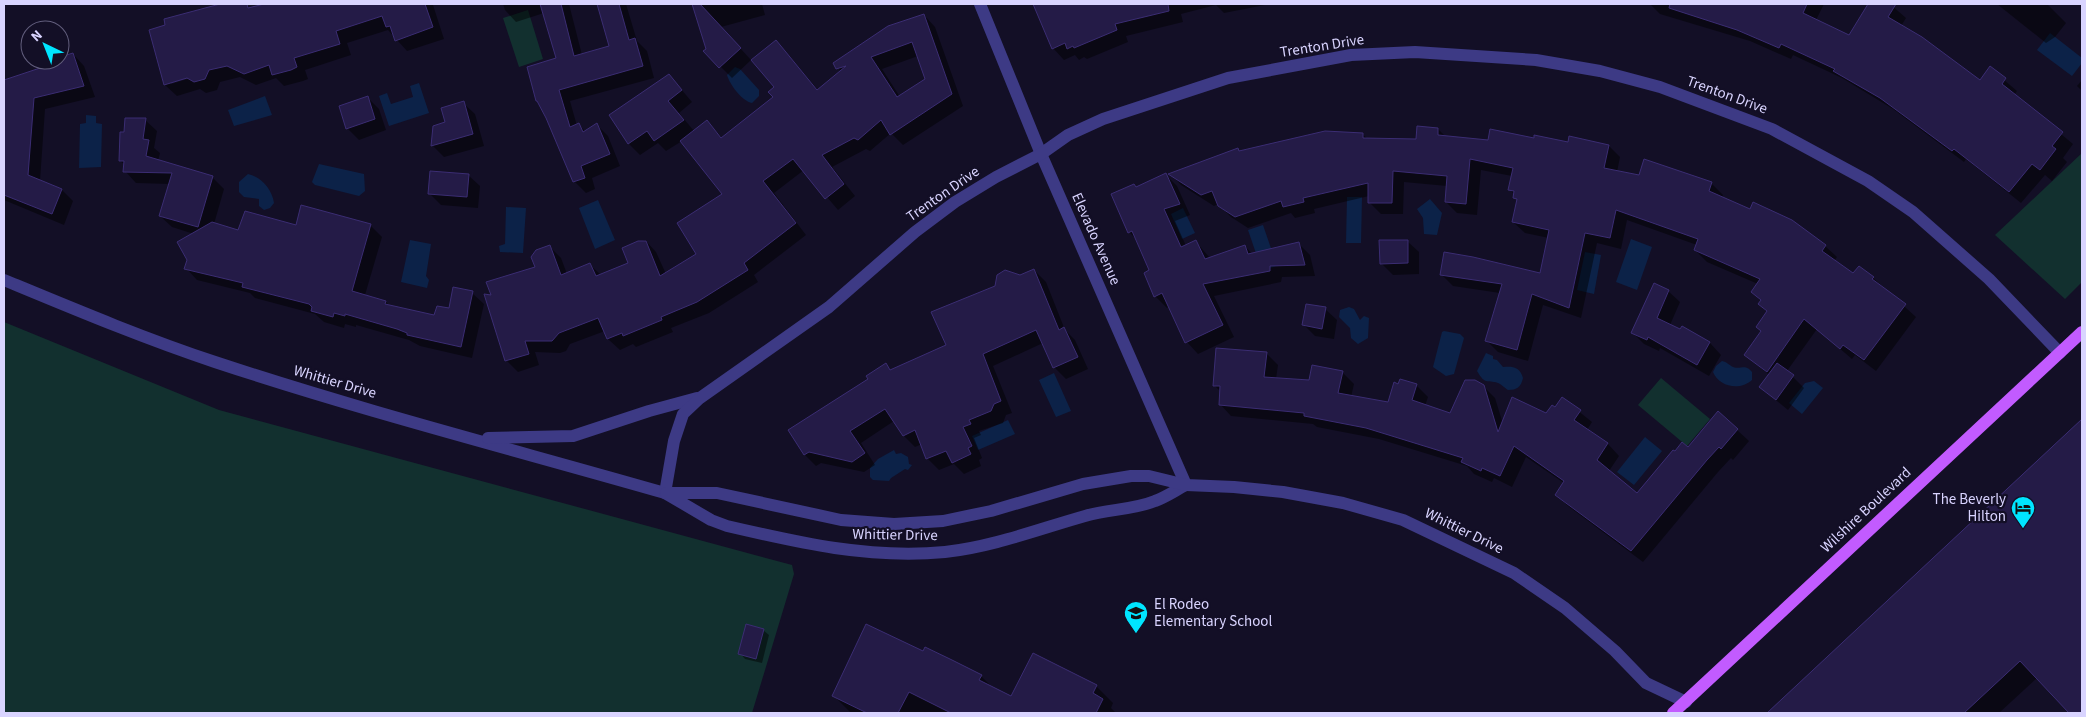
<svg xmlns="http://www.w3.org/2000/svg" width="2086" height="717" font-family="'Source Sans 3',sans-serif">
	<style>
		.green { fill: #12302f }
		.water { fill: #0c2248 }
		.shadow { fill: #0007; fill-rule: evenodd }
		.building { fill: #241b47; stroke: #3b2d73; fill-rule: evenodd }
		.lines { fill: none; stroke-linecap: round; stroke-linejoin: round }
		.minor { stroke: #3d3a85; stroke-width: 12 }
		.major { stroke: #c25bff; stroke-width: 12 }
		.labels { text-anchor: middle; dominant-baseline: central; stroke-width: 4.5; stroke-linejoin: round; paint-order: stroke }
		.street-label { font-size: 15px; fill: #d9d4ff; stroke: #130f26 }
		.poi-label { font-size: 15px; fill: #d9d4ff; stroke: #130f26; text-anchor: end }
	</style>
	<rect width="100%" height="100%" fill="#130f26"/>
	<g class="green">
		<path d="M528,10L543,59L519,67L503,18Z"/>
		<path d="M2082,153V282L2065,299L1995,235Z"/>
		<path d="M4,322L219,410L792,565L794,574L752,713H4Z"/>
		<path d="M1661,378L1710,419L1687,446L1638,405Z"/>
	</g>
	<g class="water">
		<path d="M2050,33L2082,58V63L2072,76L2037,50Z"/>
		<path d="M735,67L740,69L759,90V96L752,103C742,101 730,85 727,75Z"/>
		<path d="M419,83L429,113L389,126L379,96L387,93L391,104L413,97L410,86Z"/>
		<path d="M265,96L272,115L234,126L228,110Z"/>
		<path d="M86,115L96,116V123L102,124L101,167L79,168L80,124L86,123Z"/>
		<path d="M319,164L364,174L365,191L359,196L315,185L312,182Z"/>
		<path d="M248,174C261,177 272,189 274,203L270,208L264,210L259,206V199L244,197L239,192V182Z"/>
		<path d="M1347,197H1362L1361,243H1346Z"/>
		<path d="M1430,199L1442,213L1437,235L1424,234L1423,218L1417,209Z"/>
		<path d="M598,200L615,240L595,249L579,208Z"/>
		<path d="M506,207L526,208L523,253L500,252L499,246L505,244Z"/>
		<path d="M1183,208L1195,233L1182,239L1171,214Z"/>
		<path d="M1263,225L1277,266L1262,271L1248,230Z"/>
		<path d="M1631,239L1652,247L1637,290L1616,282Z"/>
		<path d="M410,240L431,244L426,276L429,280L427,288L401,282Z"/>
		<path d="M1585,252L1601,255L1594,294L1577,290Z"/>
		<path d="M1349,307L1354,309L1360,320L1364,316L1369,318L1368,338L1358,344L1351,338L1350,328L1339,317L1340,310Z"/>
		<path d="M1444,331L1460,334L1464,338L1454,374L1446,376L1433,367L1442,332Z"/>
		<path d="M1486,353L1493,356V359L1497,360L1503,367C1513,366 1520,367 1523,378C1521,387 1517,390 1508,390C1505,388 1501,384 1498,383C1486,379 1486,386 1477,371Z"/>
		<path d="M1722,361C1727,362 1729,365 1733,367C1741,370 1745,363 1752,372V380C1740,391 1719,387 1713,372L1716,366Z"/>
		<path d="M1054,373L1071,411L1056,417L1039,380Z"/>
		<path d="M1814,381L1823,388L1802,414L1789,403L1805,383Z"/>
		<path d="M1008,420L1015,434L978,450L972,436Z"/>
		<path d="M1645,437L1662,451L1634,485L1617,472Z"/>
		<path d="M894,450L896,454L901,453L908,457L909,464L912,465L908,470L905,469L891,478L889,481L873,480L870,477V468L878,459Z"/>
	</g>
	<g class="shadow">
		<path d="M223,4H246L251,9L268,4H437L433,5L444,39L407,51L388,30L347,43L351,55L305,70L308,79L303,81L284,86L276,78L256,85L240,77L220,82L217,90L206,93L200,89L177,96L165,85V20ZM193,75L194,77L171,84V82Z"/>
		<path d="M503,4H569L582,55L610,47L598,4H626L637,41L647,51L654,78L570,101L577,126L579,125L586,132L597,125L608,136L620,166L592,178L595,189L586,193L574,181L547,118L557,59L544,13L516,22L505,10Z"/>
		<path d="M694,4H762L765,15L721,27L751,60L732,78L705,51L708,49Z"/>
		<path d="M1035,4H1270L1224,13L1216,5L1181,14L1183,22L1126,36L1128,42L1087,59L1084,57L1079,60L1075,55L1064,60L1053,48Z"/>
		<path d="M1650,4H1824L1816,20L1850,36L1869,4H1890L1906,18L1901,26L1980,82L1990,68L2017,91L2014,95L2073,144L2063,158L2067,162L2052,181L2045,175L2021,203L1966,159L1964,162L1893,109L1842,78L1793,55L1791,59L1750,41L1660,14Z"/>
		<path d="M1997,4H2047L2066,23L2055,37L2046,43Z"/>
		<path d="M924,15L935,27L963,106L903,145L891,133L870,151L866,149L832,167L855,196L838,210L804,170L774,193L806,235L754,275L758,282L709,313L671,328L673,332L636,347L633,344L620,350L608,339L605,331L570,344L566,351L560,353L535,352L539,365L518,372L506,360L493,297L536,268L550,247L561,258L567,274L589,264L601,275L630,264L624,249L645,240L656,252L666,274L698,254L724,195L682,141L666,151L658,143L640,155L629,144L669,75L692,102L679,113L694,131L707,121L722,138L774,98L776,41L818,90L841,72L835,63ZM918,56L926,80L900,97L882,69Z"/>
		<path d="M73,54L84,66L95,97L45,109L40,181L62,190L73,201L64,225L4,200V82L45,68L44,63Z"/>
		<path d="M2082,80V91L2077,86Z"/>
		<path d="M368,98L379,109L386,130L359,140L347,128Z"/>
		<path d="M463,103L475,114L484,146L444,157L433,146L434,127L446,123Z"/>
		<path d="M145,120L157,131L154,148L160,153L158,161L212,177L224,189L214,224L238,231L296,226L370,225L382,237L365,295L386,302L390,306L435,317L449,310L472,293L484,304L472,358L420,346L409,340L356,325V327L345,324L344,328L324,322L315,314L255,298L250,293L197,280L186,268L194,234L172,227L160,216L170,184L136,183L125,171V165L120,161L125,133Z"/>
		<path d="M1438,129L1446,137L1489,142L1535,140L1609,146L1620,157L1617,172L1639,176L1711,183L1723,195L1722,198L1825,246L1837,257L1834,261L1853,275L1873,278L1916,317L1876,371L1855,355L1852,359L1817,329L1787,371L1804,388L1788,410L1760,387L1769,375L1745,354L1762,331L1768,313L1759,304L1761,301L1752,292L1758,284L1707,262L1695,250L1697,245L1627,220L1621,249L1597,243L1581,318L1543,305L1528,361L1498,352L1487,341L1500,293L1453,286L1441,274L1541,275L1549,238L1525,233L1513,222L1518,201L1510,189L1512,176L1481,170L1477,215L1457,213L1446,202L1447,186L1404,182L1403,214H1381L1369,202V196L1314,209L1315,213L1295,218L1291,213L1248,228L1231,217L1218,204L1214,206L1181,185L1171,174L1239,152L1362,134L1368,139L1417,141Z"/>
		<path d="M468,175L480,186L478,208L441,205L429,193Z"/>
		<path d="M1166,175L1177,186L1190,215L1175,221L1186,246L1196,242L1210,258L1245,246L1253,255L1299,244L1310,255L1315,276L1282,277L1281,282L1214,296L1234,337L1198,354L1187,342L1169,306L1167,308L1155,296L1151,271L1137,240L1129,232L1137,188Z"/>
		<path d="M1407,241L1419,252V274L1393,275L1381,263Z"/>
		<path d="M1034,270L1046,282L1065,330L1075,340L1088,369L1066,379L1054,367L1043,343L993,366L1012,413L1006,415L1003,423L979,431L981,435L974,438L982,458L979,460L981,466L964,474L954,464L939,470L927,458L922,444L915,447L904,436L894,421L861,443L875,465L864,472L821,463L816,466L805,455L869,379L886,365L891,370L947,345L1020,276Z"/>
		<path d="M1668,291L1680,302L1670,325L1681,330L1682,328L1710,343L1721,355L1709,376L1660,348L1659,351L1644,344L1632,332Z"/>
		<path d="M1325,309L1337,320L1334,339L1315,336L1303,324Z"/>
		<path d="M1266,353L1278,365L1276,379L1310,382L1342,372L1354,384L1351,397L1389,404L1416,385L1428,397L1425,406L1450,415L1483,386L1495,398L1503,424L1547,415L1555,409L1562,398L1592,422L1587,430L1608,444L1619,456L1609,471L1637,495L1675,453L1737,430L1749,441L1733,460L1731,458L1718,472L1643,562L1568,506L1557,495L1564,483L1526,457L1512,487L1494,478L1492,482L1474,474L1467,466L1379,439L1317,427L1313,424L1231,416L1220,404L1221,392L1214,385Z"/>
		<path d="M2078,425L2082,427V713H2071L2037,678L1999,713H1769Z"/>
		<path d="M763,630L769,635L762,663L745,659L740,653Z"/>
		<path d="M923,653L981,676L993,688L1012,697L1096,686L1113,703L1111,708L1116,713H851L834,696Z"/>
	</g>
	<g class="building">
		<path d="M220,4H247L248,8L264,4H425L433,27L395,41L390,26L386,27L382,16L336,31L340,44L294,58L297,67L291,70L272,75L269,65L244,74L227,66L209,70L205,79L194,82L187,78L164,85L149,30L165,25L164,19Z"/>
		<path d="M540,4H561L574,56L609,46L597,4H619L629,40L635,38L643,66L559,90L570,127L579,123L583,132L597,123L610,154L581,166L585,178L573,182L546,118L537,101H536L527,67L556,58Z"/>
		<path d="M692,4H700L741,48L719,68L703,51L706,49Z"/>
		<path d="M1033,4H1168L1169,11L1115,24L1117,30L1074,48L1073,46L1067,49L1065,43L1052,49Z"/>
		<path d="M1670,4H1807L1803,13L1849,35L1868,4H1896L1888,17L1922,37L1980,80L1990,66L2006,78L2002,84L2063,132L2052,146L2056,149L2040,170L2032,164L2009,192L1954,149L1952,151L1880,98L1833,71L1835,69L1781,44L1779,48L1737,30L1669,8Z"/>
		<path d="M924,14L952,94L890,135L881,120L858,140L854,138L822,155L844,184L825,199L793,159L763,181L796,223L744,263L748,270L697,302L661,317L662,320L623,336L622,333L607,339L598,318L559,333L552,341H525L529,354L505,361L484,294L491,295L486,282L535,267L531,257L536,250L550,245L561,275L590,263L596,276L628,263L622,248L638,241H646L660,276L696,254L677,223L722,194L680,141L707,120L721,138L773,97L768,92L774,87L751,60L776,40L817,90L846,66L836,69L833,63L888,26ZM912,42L925,79L897,97L871,57Z"/>
		<path d="M73,53L84,86L34,98L28,175L62,189L52,214L4,195V80L43,67L42,63L60,60V57Z"/>
		<path d="M669,74L682,90L668,101L684,120L654,141L647,131L628,144L609,115Z"/>
		<path d="M368,96L375,119L346,129L339,106Z"/>
		<path d="M464,101L473,134L431,146L433,126L445,122L441,108Z"/>
		<path d="M125,118H146L143,139L149,140L146,156L213,176L198,227L159,216L172,173L123,172L124,161H119L120,132H124Z"/>
		<path d="M1417,126L1438,128V135L1488,140L1490,129L1534,138V135L1568,142L1569,136L1609,145L1604,168L1639,175L1644,159L1712,182L1709,191L1750,209L1753,202L1792,220L1826,245L1822,251L1853,273L1859,266L1874,277L1872,279L1906,304L1864,360L1843,345L1840,349L1804,319L1767,372L1744,355L1761,331L1756,327L1767,311L1758,304L1761,300L1751,292L1760,279L1694,250L1698,239L1616,210L1610,238L1585,233L1569,308L1532,294L1517,350L1485,341L1502,284L1440,275L1444,252L1473,257L1540,273L1549,230L1512,222L1517,199L1513,198L1514,191L1508,190L1513,168L1470,159L1466,204L1445,202L1447,176L1393,171L1392,203H1368V183L1303,198L1304,202L1283,207L1281,201L1235,217L1218,206L1212,191L1201,195L1168,174L1238,148L1239,151L1325,131L1363,133V138L1416,139Z"/>
		<path d="M430,171L469,174L467,197L428,194Z"/>
		<path d="M1166,173L1180,204L1164,209L1181,247L1196,240L1205,259L1245,245L1248,254L1299,242L1305,265L1270,266V271L1203,284L1223,325L1185,343L1162,293L1154,297L1144,273L1149,270L1132,231L1128,233L1111,194L1134,184L1136,187Z"/>
		<path d="M301,205L371,224L352,291L386,301L385,304L434,315L437,306L449,308L453,287L473,291L461,347L407,335V333L397,329L345,314V316L334,313L333,317L311,311L312,307L309,304L242,287L243,283L184,269L187,260L177,242L212,222L238,230L245,211L296,225Z"/>
		<path d="M1379,240H1408V263L1380,264Z"/>
		<path d="M1034,269L1059,330L1064,327L1078,357L1053,368L1036,330L983,354L1001,401L994,404L991,411L969,420L971,424L963,427L972,446L968,448L971,454L952,463L946,451L926,459L915,430L903,436L885,409L850,431L865,453L852,462L809,452L804,455L788,430L868,379L866,376L886,363L890,370L946,345L931,312L995,286L997,275L1005,270L1020,275Z"/>
		<path d="M1654,283L1669,290L1657,318L1680,329L1682,326L1710,342L1697,365L1648,337L1647,340L1631,333Z"/>
		<path d="M1306,304L1326,307L1322,329L1302,325Z"/>
		<path d="M1216,348L1267,352L1264,377L1309,380L1312,365L1343,371L1338,393L1388,402L1394,382L1398,384L1400,379L1417,384L1412,400L1450,413L1465,380H1475L1484,385L1498,432L1512,397L1546,413L1552,405L1555,407L1562,397L1581,410L1574,420L1608,443L1597,460L1637,493L1673,450L1675,451L1682,442L1688,447L1718,411L1738,429L1721,449L1719,447L1707,460L1631,551L1555,495L1564,481L1514,446L1500,476L1482,468L1481,471L1461,462L1463,458L1366,428L1304,416V413L1219,405L1220,386H1213Z"/>
		<path d="M1777,363L1794,375L1776,400L1759,387Z"/>
		<path d="M2082,419V713H2069L2020,661L1964,713H1767Z"/>
		<path d="M746,624L764,629L756,659L738,654Z"/>
		<path d="M866,624L923,651L925,647L952,660L982,675L979,680L1011,696L1033,653L1097,685L1093,693L1103,699L1096,713H951L909,692L898,713H867L832,696Z"/>
	</g>
	<g class="lines">
		<g class="minor">
			<path d="M980,4L1041,154L1186,485"/>
			<path d="M4,280C74,309 143,338 215,362C363,411 515,450 665,493L711,520L727,526C800,543 869,559 945,552C992,547 1039,529 1085,516C1108,509 1133,510 1155,501C1166,497 1176,490 1186,485"/>
			<path d="M488,438L573,436L649,411L697,398"/>
			<path d="M665,493L674,441L683,414L700,398L829,307L915,232L955,202L996,177L1041,154L1068,135L1103,119L1228,78L1351,55L1415,52L1536,60L1600,71L1660,87L1772,129L1868,181L1913,212L1989,279L2060,353"/>
			<path d="M666,493H717L841,520L894,524L943,521L991,511L1083,484L1131,476H1149L1186,485L1234,487L1283,492L1343,503L1403,520L1514,573L1565,608L1615,651L1646,683L1686,702"/>
		</g>
		<path class="major" d="M1673,713L2082,332"/>
	</g>
	<defs>
		<g id="hotel-pin" transform="scale(1.25)"><path d="M0 17L-7.5 6A9.5 9.5 0 1 1 7.5 6Z" fill="#00e5ff" stroke="#130f26"/><path d="M-6-4.5h1.5V1H6V5H4.5V3h-9V5H-6ZM-4 0a1.8 1.8 0 1 1 3.6 0ZM.5 0V-2.5h3Q6-2.5 6 0Z" fill="#111"/></g>
		<g id="school-pin" transform="scale(1.25)"><path d="M0 17L-7.5 6A9.5 9.5 0 1 1 7.5 6Z" fill="#00e5ff" stroke="#130f26"/><path d="M0-5L7-2L0 1L-7-2ZM-4 1L0 2.5L4 1V4Q0 6-4 4Z" fill="#111"/></g>
	</defs>
	<g fill-rule="evenodd">
		<use href="#hotel-pin" x="2023" y="508"/>
		<use href="#school-pin" x="1136" y="613"/>
	</g>
	<g class="labels">
		<g class="street-label">
			<text transform="translate(1322 46) rotate(-9)">Trenton Drive</text>
			<text transform="translate(1727 95) rotate(20)">Trenton Drive</text>
			<text transform="translate(943 194) rotate(-35)">Trenton Drive</text>
			<text transform="translate(1096 239) rotate(66)">Elevado Avenue</text>
			<text transform="translate(335 382) rotate(16)">Whittier Drive</text>
			<text transform="translate(1866 510) rotate(-43)">Wilshire Boulevard</text>
			<text transform="translate(1464 531) rotate(26)">Whittier Drive</text>
			<text transform="translate(895 535) rotate(1)">Whittier Drive</text>
		</g>
		<g class="poi-label">
			<text x="2006" y="499">The Beverly<tspan x="2006" dy="17">Hilton</tspan></text>
			<text x="1154" y="604" text-anchor="start">El Rodeo<tspan x="1154" dy="17">Elementary School</tspan></text>
		</g>
	</g>
	<rect width="2086" height="717" fill="none" stroke="#d9d4ff" stroke-width="10"/>
	<g transform="translate(45 45) rotate(317)"><circle r="24" fill="#130f26" stroke="#625e7d"/>
	<path d="M0-4L9 19L0 12L-9 19Z" fill="#00e5ff"/>
	<text y="-8" font-size="14" font-weight="bold" text-anchor="middle" fill="#d9d4ff">N</text>
	</g>
</svg>
